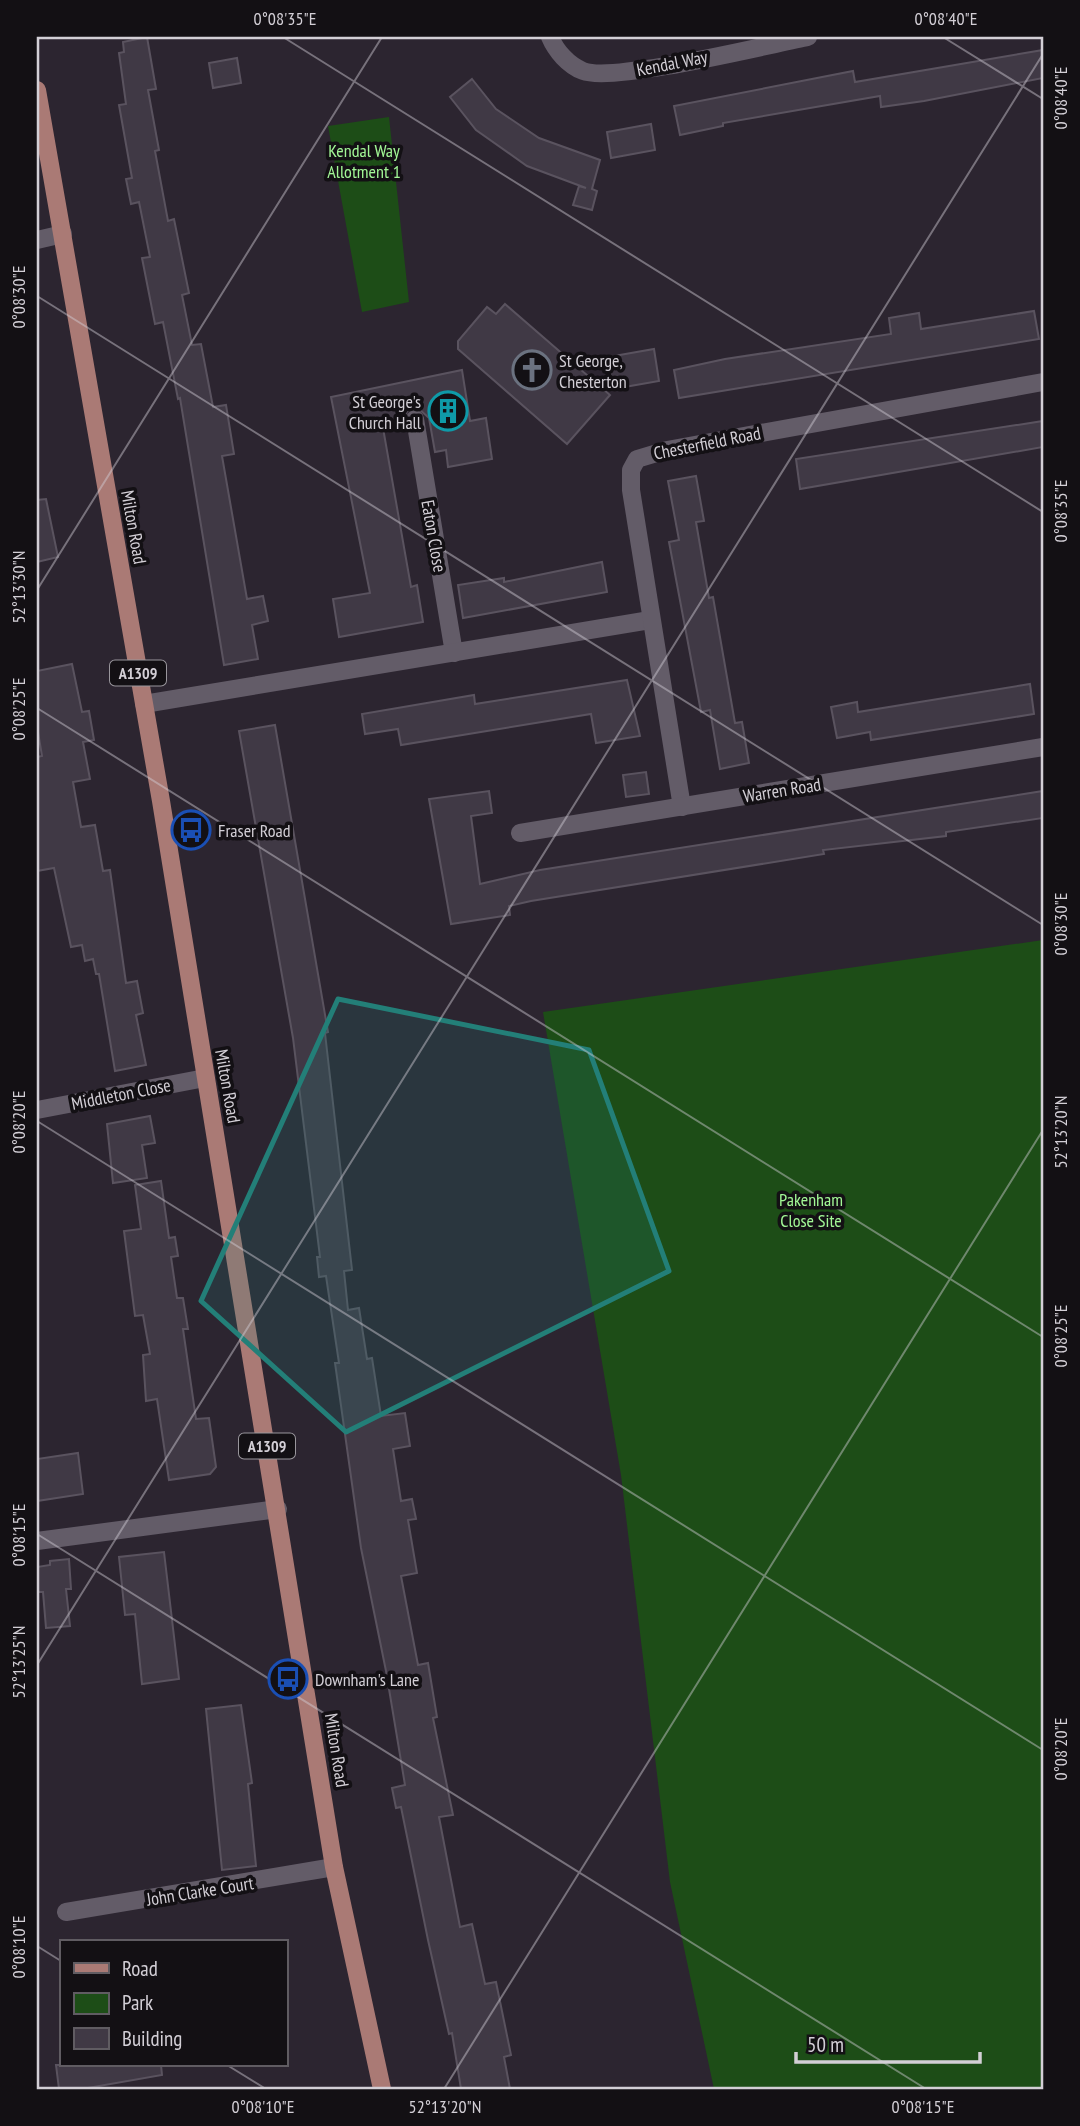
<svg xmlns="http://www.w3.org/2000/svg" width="1080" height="2126" font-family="'PT Sans Narrow',sans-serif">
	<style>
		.green { fill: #1d4d17 }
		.building { fill: #403945; stroke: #5a535f; stroke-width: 2 }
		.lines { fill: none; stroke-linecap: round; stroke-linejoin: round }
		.minor { stroke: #635c68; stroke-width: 18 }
		.primary { stroke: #aa7a75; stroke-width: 18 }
		.marked { fill: #237f78; fill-opacity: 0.2; stroke: #237f78; stroke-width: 5; stroke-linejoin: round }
		.ticks { fill: none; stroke: #d3cfd6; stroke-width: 2; stroke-opacity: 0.45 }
		.labels { text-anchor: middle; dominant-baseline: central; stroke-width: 7; stroke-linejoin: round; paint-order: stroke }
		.shield { fill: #131014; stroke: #99969c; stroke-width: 2 }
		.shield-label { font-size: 16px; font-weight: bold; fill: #d3cfd6 }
		.street-label { font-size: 18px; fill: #d3cfd6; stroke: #131014 }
		.park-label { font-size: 18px; fill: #a2f796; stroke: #131014 }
		.poi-label { font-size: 18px; fill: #d3cfd6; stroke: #131014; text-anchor: start }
		.neatline { fill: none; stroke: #d3cfd6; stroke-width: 2.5 }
		.ticks-label { font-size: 18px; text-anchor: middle; fill: #d3cfd6 }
	</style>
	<rect width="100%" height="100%" fill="#2c2530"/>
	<g class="green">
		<path d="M389,117L409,302L362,312L328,126Z"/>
		<path d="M1043,940V2089H714L670,1882L621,1475L543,1012Z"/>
	</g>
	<g class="building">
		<path d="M147,37L156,89L148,90L159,150L155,151L168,221L174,219L189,293L182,295L192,345L201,344L213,407L226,405L234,454L222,456L247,599L263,596L268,621L252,625L258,659L224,665L180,398L178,399L163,322L155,324L142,258L150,257L139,202L131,204L126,179L132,178L119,105L126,104L119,53L124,52L123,42Z"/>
		<path d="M1043,50V78L924,101L881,107L880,96L723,123V126L680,135L674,106L853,71L855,82Z"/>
		<path d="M237,58L241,83L213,88L209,63Z"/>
		<path d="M472,79L496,109L539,138L600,160L592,189L597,191L592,210L573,205L579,186L586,188L527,166L476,130L450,97Z"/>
		<path d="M651,124L655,150L611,158L607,132Z"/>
		<path d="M505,304L610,395L567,444L458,349V341L487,307L496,314Z"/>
		<path d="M1034,311L1039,339L679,398L674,370L725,359L891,334L889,318L919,313L921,329Z"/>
		<path d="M654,349L659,381L613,389L608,357Z"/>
		<path d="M462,370L470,421L486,418L492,459L448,467L446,450L435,452L429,418L418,408L407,411L404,423L383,428L411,587L417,585L423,622L339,637L333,599L370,593L331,397Z"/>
		<path d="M1043,421V447L800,489L796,459Z"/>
		<path d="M696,476L704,521L696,522L709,598L713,597L735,723L742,722L749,763L720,769L710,710L701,712L669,542L679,540L668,481Z"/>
		<path d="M46,499L58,557L37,562V500Z"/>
		<path d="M602,562L607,592L463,618L458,585L504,578V582Z"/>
		<path d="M72,664L82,712L89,711L94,740L83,742L90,779L73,782L81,827L95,825L103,871L110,870L126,983L137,981L143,1013L136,1015L146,1065L115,1071L99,974H96L93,959L85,961L82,945L71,947L54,868L37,871V757L42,756L37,726V671Z"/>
		<path d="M627,680L640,736L596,743L591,714L401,745L398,729L365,734L362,714L474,695L475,704Z"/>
		<path d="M1030,684L1034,714L871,740L870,732L837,738L831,707L857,702L858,712Z"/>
		<path d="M275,725L328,1032L325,1033L352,1270L344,1271L348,1310L359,1308L367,1359L372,1358L381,1416L405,1413L410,1446L393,1449L401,1501L412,1499L416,1519L408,1520L417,1573L401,1576L418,1665L428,1663L437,1717L433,1718L453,1815L439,1817L460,1927L472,1924L485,1984L496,1982L511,2055L504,2057L510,2089H461L452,2033L449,2034L428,1940L401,1807L396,1808L392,1788L405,1785L386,1671L361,1548L335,1363H339L326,1276L319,1277L317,1257H320L293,1038L239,731Z"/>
		<path d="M646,772L649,794L626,797L623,775Z"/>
		<path d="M489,791L492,813L471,816L480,884L540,870L1043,791V818L946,832V836L823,850L824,854L531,901L509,906L510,915L451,924L429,799Z"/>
		<path d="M150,1116L155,1143L142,1145L147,1178L113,1183L107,1124Z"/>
		<path d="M161,1181L169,1238L175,1237L178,1256L171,1257L177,1298H183L188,1329H183L196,1419L209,1418L216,1467L210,1474L169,1480L157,1399L146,1401L143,1355L150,1354L143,1315L135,1316L124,1231L141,1229L135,1185Z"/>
		<path d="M78,1453L83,1494L37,1501V1459Z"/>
		<path d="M164,1552L179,1679L142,1684L135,1614L125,1615L119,1557Z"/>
		<path d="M69,1559L71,1589H66L70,1626L46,1628L43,1592H37V1567L50,1565V1561Z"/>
		<path d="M241,1705L252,1783L248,1784L256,1866L222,1870L206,1709Z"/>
		<path d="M56,2065H161L162,2075L82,2089H59Z"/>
	</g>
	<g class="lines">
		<g class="minor">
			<path d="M550,37C556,51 568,65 583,71C613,83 767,45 808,37"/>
			<path d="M37,240L63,234"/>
			<path d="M415,419L454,653"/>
			<path d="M144,704L650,620"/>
			<path d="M682,807L631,490V470L637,459L667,450L1043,382"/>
			<path d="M520,833L1043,747"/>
			<path d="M37,1110L205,1078"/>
			<path d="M37,1541L278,1509"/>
			<path d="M66,1912L334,1867"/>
		</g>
		<path class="primary" d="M37,90L161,801L334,1867L382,2089"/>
	</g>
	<path class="marked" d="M338,999L589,1050L669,1271L346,1432L201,1301Z"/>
	<path class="ticks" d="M283,37L1043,512M943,37L1043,99M37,296L1043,925M37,590L382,37M37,708L1043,1337M37,1121L1043,1750M37,1534L926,2089M37,1665L1043,54M37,1946L61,1961M227,2065L266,2089M444,2089L1043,1130"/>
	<defs>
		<g id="church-ring" transform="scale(2.0125)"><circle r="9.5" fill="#131014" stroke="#6b7280" stroke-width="1.5"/><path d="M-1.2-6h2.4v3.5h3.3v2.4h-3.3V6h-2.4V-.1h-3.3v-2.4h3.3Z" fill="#6b7280"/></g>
		<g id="building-ring" transform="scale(2.0125)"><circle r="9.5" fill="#131014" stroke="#0f9aa8" stroke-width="1.5"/><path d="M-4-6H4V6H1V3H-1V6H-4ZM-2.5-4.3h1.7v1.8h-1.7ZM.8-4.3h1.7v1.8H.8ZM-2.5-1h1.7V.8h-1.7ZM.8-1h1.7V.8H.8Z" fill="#0f9aa8"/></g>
		<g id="bus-ring" transform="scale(2.0125)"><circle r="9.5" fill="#131014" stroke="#1a4fb4" stroke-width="1.5"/><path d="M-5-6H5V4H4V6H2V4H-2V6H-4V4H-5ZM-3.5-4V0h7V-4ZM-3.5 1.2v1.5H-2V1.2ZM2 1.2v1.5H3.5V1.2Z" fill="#1a4fb4"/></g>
	</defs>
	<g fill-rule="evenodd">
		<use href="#church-ring" x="532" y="370"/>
		<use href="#building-ring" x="448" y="411"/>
		<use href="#bus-ring" x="191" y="830"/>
		<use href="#bus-ring" x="288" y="1679"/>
	</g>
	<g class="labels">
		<g class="shield">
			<rect x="110" y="660.5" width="56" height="25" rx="5"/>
			<rect x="239" y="1433.5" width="56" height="25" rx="5"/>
		</g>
		<g class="shield-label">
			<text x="138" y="673">A1309</text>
			<text x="267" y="1446">A1309</text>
		</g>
		<g class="street-label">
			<text transform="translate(672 63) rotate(-11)">Kendal Way</text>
			<text transform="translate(707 443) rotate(-11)">Chesterfield Road</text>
			<text transform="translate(134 527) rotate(80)">Milton Road</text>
			<text transform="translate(434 536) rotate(80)">Eaton Close</text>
			<text transform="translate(782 790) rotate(-9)">Warren Road</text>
			<text transform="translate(228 1086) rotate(80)">Milton Road</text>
			<text transform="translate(121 1094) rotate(-11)">Middleton Close</text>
			<text transform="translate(337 1750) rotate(81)">Milton Road</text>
			<text transform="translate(200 1891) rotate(-9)">John Clarke Court</text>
		</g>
		<g class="park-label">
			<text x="364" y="150">Kendal Way<tspan x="364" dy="21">Allotment 1</tspan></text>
			<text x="811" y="1199">Pakenham<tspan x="811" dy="21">Close Site</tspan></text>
		</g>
		<g class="poi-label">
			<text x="559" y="360">St George,<tspan x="559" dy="21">Chesterton</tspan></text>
			<text x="421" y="401" text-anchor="end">St George's<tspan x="421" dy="21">Church Hall</tspan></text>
			<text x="218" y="830">Fraser Road</text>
			<text x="315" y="1679">Downham's Lane</text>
		</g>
	</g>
	<rect width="1080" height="2126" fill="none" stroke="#131014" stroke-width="77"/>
	<rect x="60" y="1940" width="228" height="126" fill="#131014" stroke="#605c62" stroke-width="2"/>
	<rect x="74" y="1963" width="35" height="10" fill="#aa7a75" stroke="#605c62" stroke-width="2"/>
	<text x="122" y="1976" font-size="21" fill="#d3cfd6">Road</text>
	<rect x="74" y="1993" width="35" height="21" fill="#1d4d17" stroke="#605c62" stroke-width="2"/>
	<text x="122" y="2010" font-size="21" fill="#d3cfd6">Park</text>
	<rect x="74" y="2028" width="35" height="21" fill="#403945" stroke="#605c62" stroke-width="2"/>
	<text x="122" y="2046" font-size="21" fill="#d3cfd6">Building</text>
	<path d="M796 2052v10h184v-10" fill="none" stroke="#d3cfd6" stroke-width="3.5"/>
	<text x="807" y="2052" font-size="21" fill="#d3cfd6" stroke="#131014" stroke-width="5" paint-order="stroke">50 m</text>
	<rect x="38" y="38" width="1004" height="2050" class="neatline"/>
	<g class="ticks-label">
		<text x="285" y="25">0°08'35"E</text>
		<text x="946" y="25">0°08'40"E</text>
		<text transform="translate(1061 98) rotate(-90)" y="6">0°08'40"E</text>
		<text transform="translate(19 297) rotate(-90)" y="6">0°08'30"E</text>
		<text transform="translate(1061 511) rotate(-90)" y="6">0°08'35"E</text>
		<text transform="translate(19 587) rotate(-90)" y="6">52°13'30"N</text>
		<text transform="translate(19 709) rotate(-90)" y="6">0°08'25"E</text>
		<text transform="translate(1061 924) rotate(-90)" y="6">0°08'30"E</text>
		<text transform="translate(19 1122) rotate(-90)" y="6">0°08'20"E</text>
		<text transform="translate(1061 1132) rotate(-90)" y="6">52°13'20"N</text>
		<text transform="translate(1061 1336) rotate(-90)" y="6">0°08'25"E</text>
		<text transform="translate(19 1535) rotate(-90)" y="6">0°08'15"E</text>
		<text transform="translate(19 1662) rotate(-90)" y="6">52°13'25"N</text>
		<text transform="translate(1061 1749) rotate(-90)" y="6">0°08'20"E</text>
		<text transform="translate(19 1947) rotate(-90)" y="6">0°08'10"E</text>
		<text x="263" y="2113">0°08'10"E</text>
		<text x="445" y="2113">52°13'20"N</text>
		<text x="923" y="2113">0°08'15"E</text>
	</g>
</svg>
